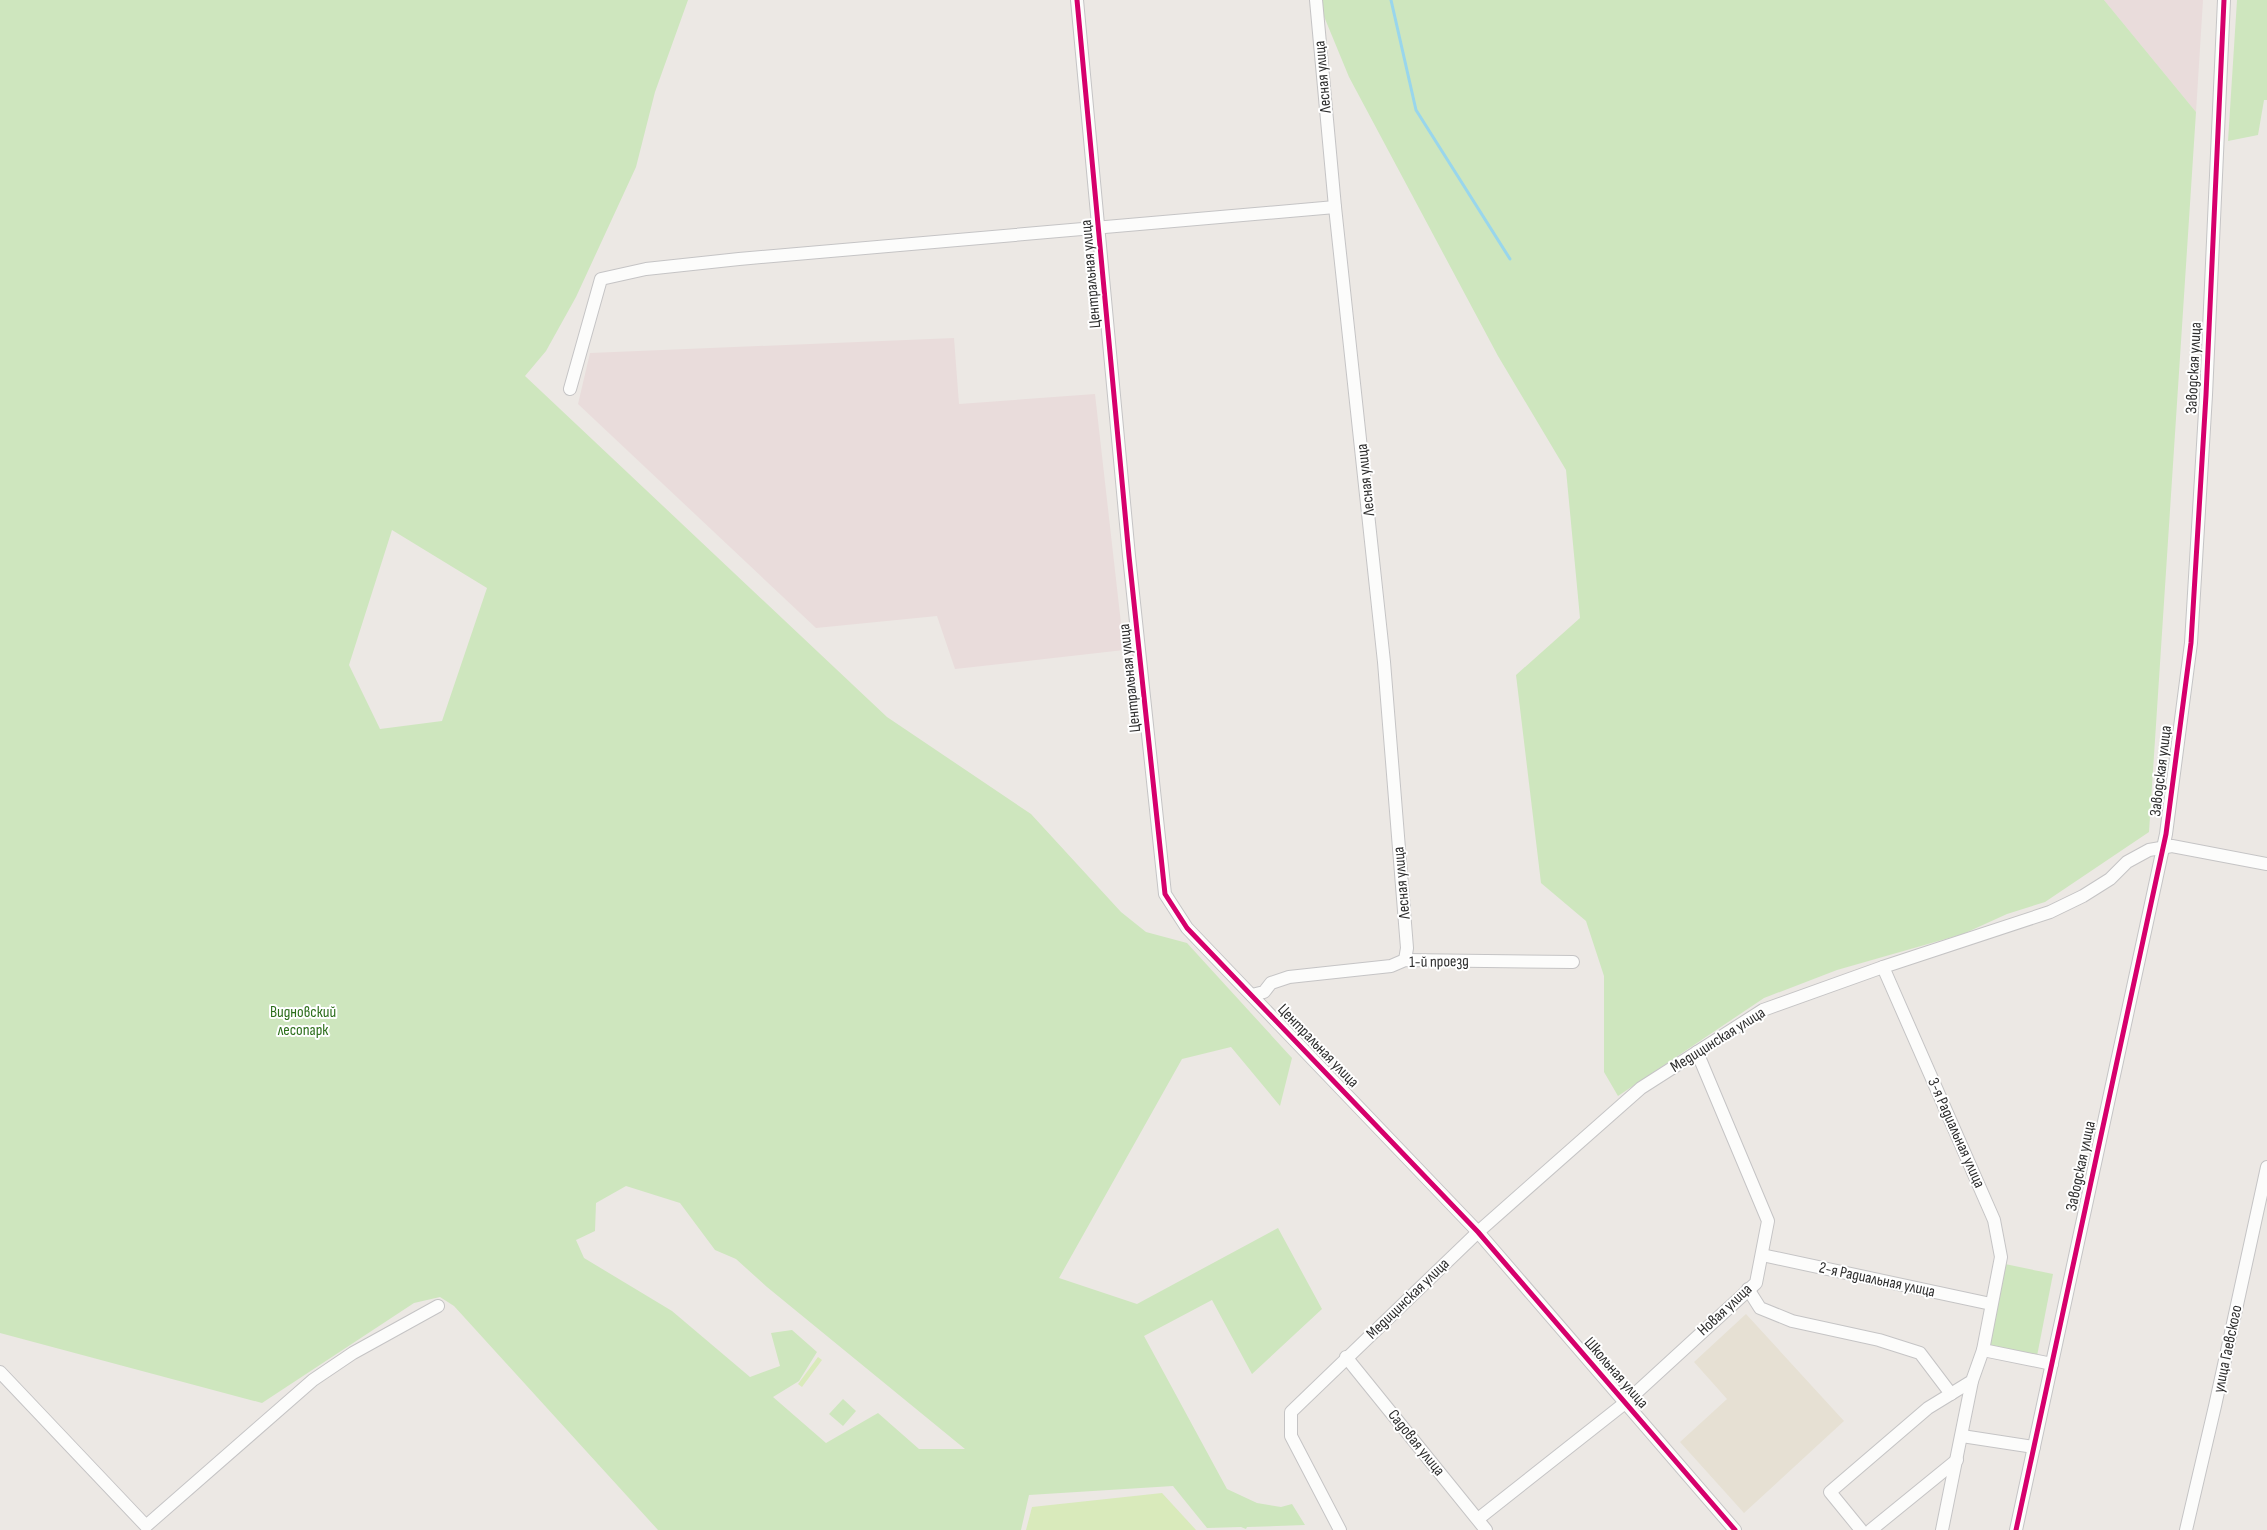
<svg xmlns="http://www.w3.org/2000/svg" width="2267" height="1530" font-family="'Sofia Sans Condensed',sans-serif">
	<style>
		.education { fill: #e6e0d3 }
		.medical { fill: #e9dcdb }
		.green { fill: #cee6be; fill-rule: evenodd }
		.pitch { fill: #d9eabb }
		.lines { fill: none; stroke-linecap: round; stroke-linejoin: round }
		.stream { stroke: #99d6ec; stroke-width: 3 }
		.minor-casing { stroke: #c5c4c5; stroke-width: 14 }
		.minor { stroke: #fcfcfb; stroke-width: 12 }
		.cycleway-casing { stroke: #fff; stroke-width: 8 }
		.cycleway { stroke: #d6006c; stroke-width: 5 }
		.labels { text-anchor: middle; dominant-baseline: central; stroke-width: 4; stroke-linejoin: round; paint-order: stroke }
		.street-label { font-size: 16px; fill: #2e2e2e; stroke: #fff }
		.park-label { font-size: 16px; fill: #2c6e1b; stroke: #fff }
	</style>
	<rect width="100%" height="100%" fill="#ece8e4"/>
	<path class="education" d="M1746,1314L1844,1421L1744,1513L1680,1442L1727,1399L1694,1362Z"/>
	<g class="medical">
		<path d="M2104,0H2203L2196,112Z"/>
		<path d="M954,338L959,404L1095,394L1124,650L955,669L937,616L816,628L578,404L590,353Z"/>
	</g>
	<g class="green">
		<path d="M0,0H688L655,92L636,167L576,297L546,351L525,376L887,717L1031,814L1121,912L1146,932L1187,943L1292,1058L1280,1106L1231,1047L1182,1059L1059,1278L1137,1304L1278,1228L1322,1309L1252,1374L1212,1300L1144,1336L1227,1489L1257,1503L1281,1507L1292,1504L1305,1525L1247,1527L1246,1529L1241,1527L1207,1528L1173,1486L1029,1495L1021,1530H658L454,1306L440,1297L414,1303L262,1403L0,1333ZM392,530L487,588L442,721L380,729L349,665ZM626,1186L680,1203L715,1250L736,1259L767,1287L965,1449H919L878,1413L826,1443L773,1397L799,1381L817,1352L792,1330L771,1333L780,1366L750,1377L672,1311L584,1258L576,1240L595,1231L596,1203Z"/>
		<path d="M1323,0H2104L2196,112L2149,832L2045,902L2007,914L1963,934L1837,970L1764,998L1618,1096L1604,1072V976L1586,921L1541,883L1516,675L1580,618L1566,470L1498,356L1349,77L1323,14Z"/>
		<path d="M2237,0H2267V100H2264L2258,135L2228,141Z"/>
		<path d="M2005,1264L2053,1274L2037,1356L1989,1346Z"/>
		<path d="M843,1399L856,1411L843,1426L829,1414Z"/>
	</g>
	<g class="pitch">
		<path d="M818,1357L822,1360L802,1387L798,1384Z"/>
		<path d="M1162,1493L1196,1530H1026L1032,1507Z"/>
	</g>
	<g class="lines">
		<path class="stream" d="M1391,0L1416,110L1510,259"/>
		<g class="minor-casing">
			<g id="minor">
				<path d="M1077,0L1129,556L1165,894L1187,928L1478,1232L1735,1530"/>
				<path d="M1316,0L1335,207L1384,662L1407,948L1405,960"/>
				<path d="M570,389L601,279L646,269L739,259L1335,207"/>
				<path d="M1252,995L1264,992L1271,983L1289,977L1391,966L1405,960L1573,962"/>
				<path d="M1762,1255L1991,1304"/>
				<path d="M1748,1289L1760,1308L1792,1321L1879,1340L1920,1353L1951,1394"/>
				<path d="M1983,1350L2052,1364"/>
				<path d="M1346,1357L1486,1530"/>
				<path d="M0,1372L146,1526L313,1380L353,1353L438,1306"/>
				<path d="M1962,1436L2034,1447"/>
				<path d="M1478,1519L1625,1403L1756,1283L1768,1221L1697,1052"/>
				<path d="M1340,1530L1291,1436V1412L1478,1232L1641,1088L1763,1010L1883,967L2050,912L2083,896L2110,879L2127,862L2149,850L2172,846L2267,864"/>
				<path d="M1861,1530L1830,1492L1928,1408L1972,1381L1983,1350L2001,1257L1994,1220L1883,967"/>
				<path d="M1871,1530L1957,1460"/>
				<path d="M1942,1530L1972,1381"/>
				<path d="M2016,1530L2166,834L2191,643L2206,395L2224,0"/>
				<path d="M2186,1530L2215,1406L2267,1167"/>
			</g>
		</g>
		<use href="#minor" class="minor"/>
		<g class="cycleway-casing">
			<g id="cycleway">
				<path d="M1077,0L1129,556L1165,894L1187,928L1478,1232L1735,1530"/>
				<path d="M2016,1530L2166,834L2191,643L2206,395L2224,0"/>
			</g>
		</g>
		<use href="#cycleway" class="cycleway"/>
	</g>
	<g class="labels">
		<g class="street-label">
			<text transform="translate(1323 77) rotate(-95)">Лесная улица</text>
			<text transform="translate(1091 274) rotate(-95)">Центральная улица</text>
			<text transform="translate(2194 368) rotate(-87)">Заводская улица</text>
			<text transform="translate(1366 480) rotate(-96)">Лесная улица</text>
			<text transform="translate(1130 678) rotate(-96)">Центральная улица</text>
			<text transform="translate(2161 771) rotate(-83)">Заводская улица</text>
			<text transform="translate(1402 883) rotate(-95)">Лесная улица</text>
			<text transform="translate(1439 962) rotate(-1)">1-й проезд</text>
			<text transform="translate(1718 1040) rotate(-32)">Медицинская улица</text>
			<text transform="translate(1318 1046) rotate(46)">Центральная улица</text>
			<text transform="translate(1956 1133) rotate(66)">3-я Радиальная улица</text>
			<text transform="translate(2081 1166) rotate(-78)">Заводская улица</text>
			<text transform="translate(1877 1280) rotate(12)">2-я Радиальная улица</text>
			<text transform="translate(1408 1299) rotate(-44)">Медицинская улица</text>
			<text transform="translate(1725 1310) rotate(-43)">Новая улица</text>
			<text transform="translate(2228 1349) rotate(-78)">улица Гаевского</text>
			<text transform="translate(1616 1373) rotate(49)">Школьная улица</text>
			<text transform="translate(1416 1443) rotate(51)">Садовая улица</text>
		</g>
		<g class="park-label">
			<text x="303" y="1012">Видновский<tspan x="303" dy="18">лесопарк</tspan></text>
		</g>
	</g>
</svg>
